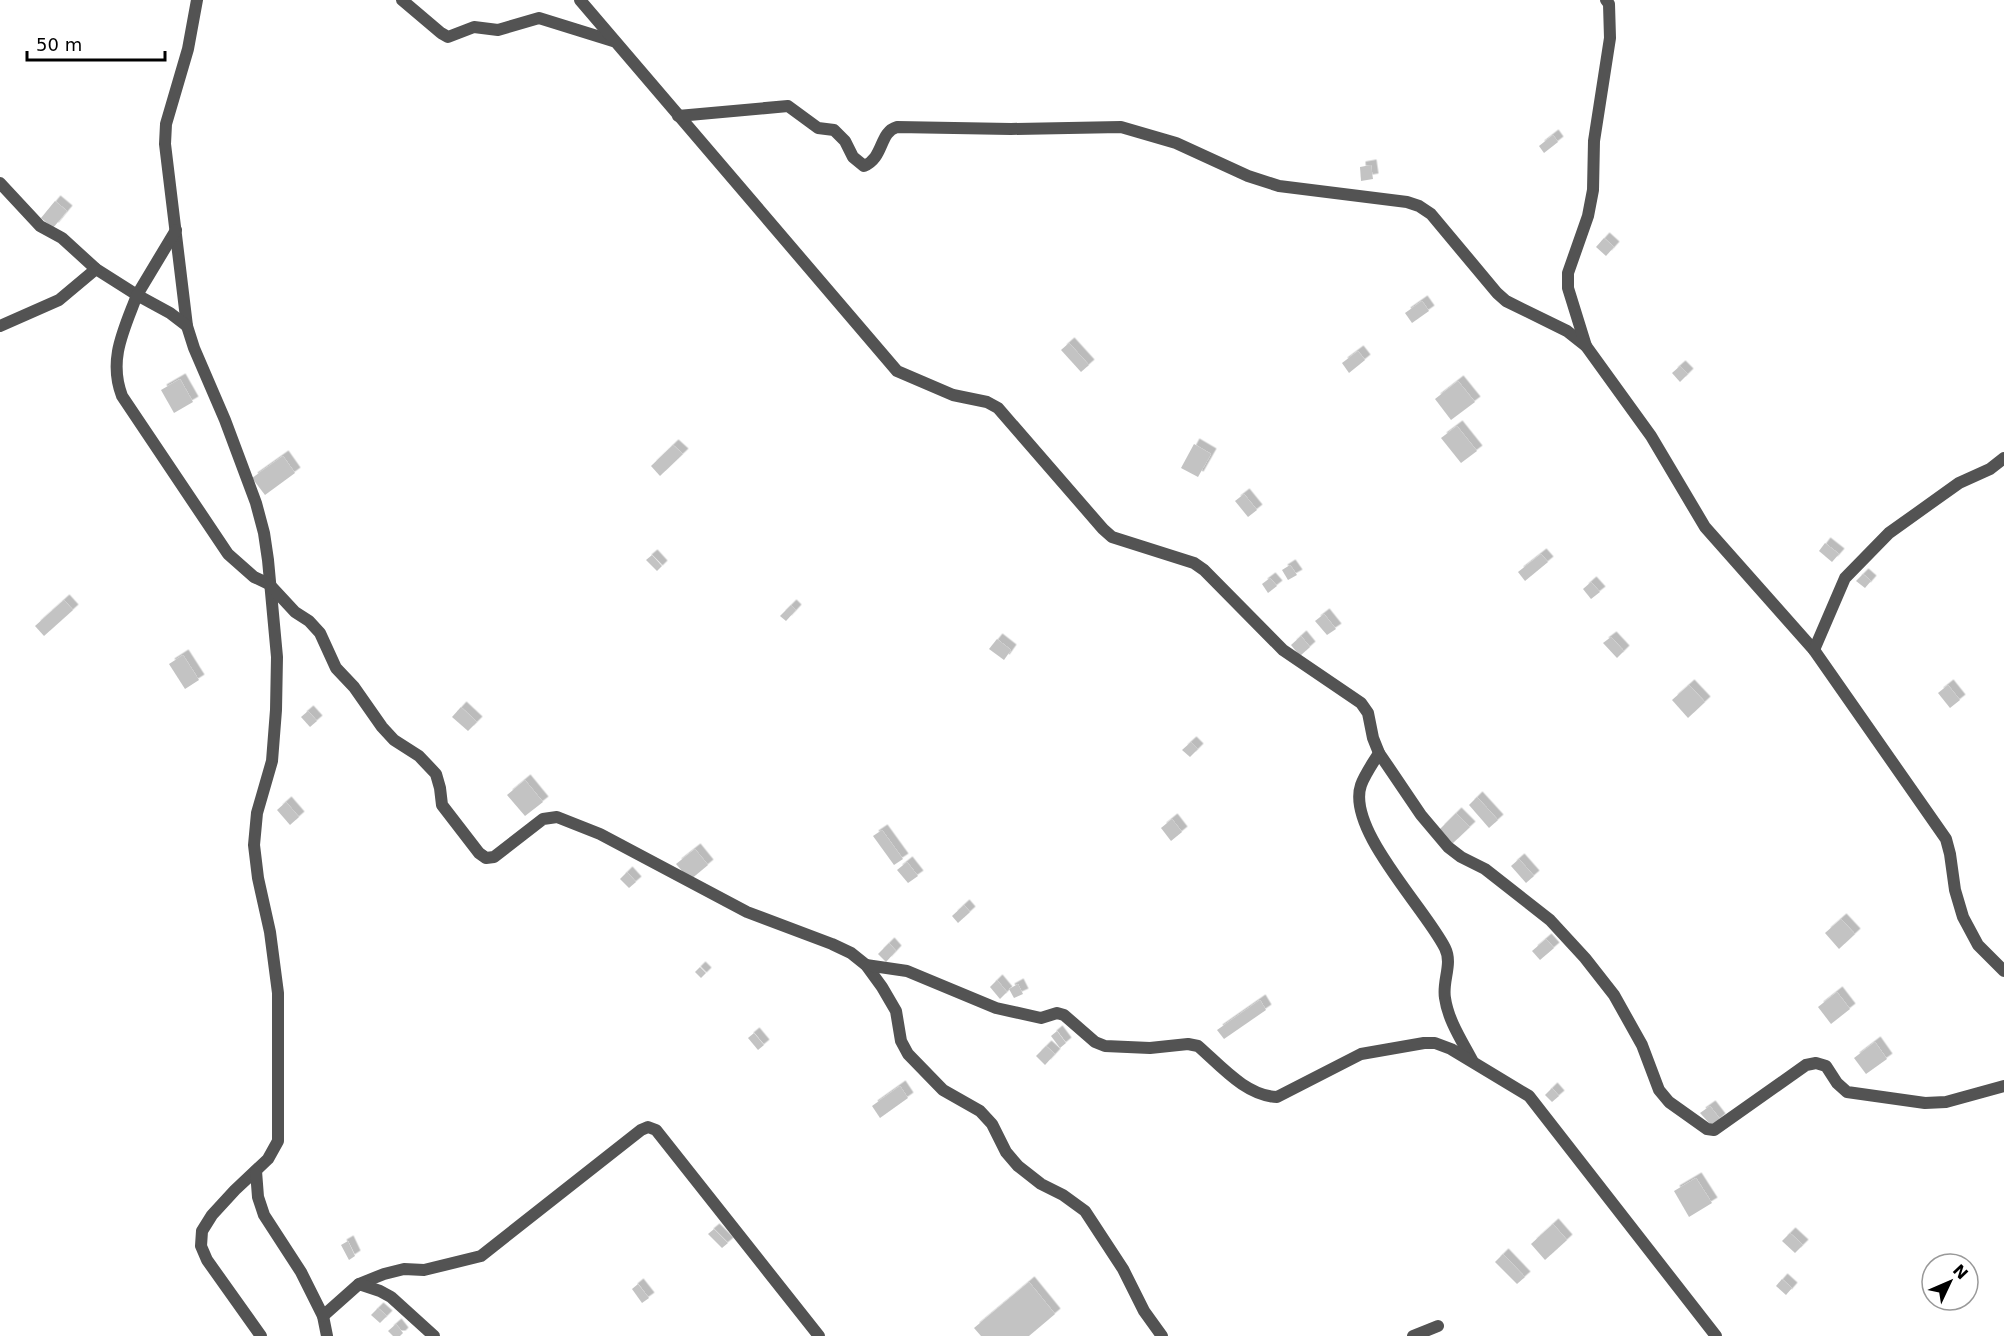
<svg xmlns="http://www.w3.org/2000/svg" width="2004" height="1336" font-family="'DejaVu Sans',sans-serif">
	<style>
		.building { fill: #c3c3c3; filter: url(#shadow) }
		.lines { fill: none; stroke-linecap: round; stroke-linejoin: round }
		.minor { stroke: #535353; stroke-width: 12 }
	</style>
	<defs>
		<filter id="shadow"><feDropShadow dx="5.5" dy="-5.5" stdDeviation="0" flood-color="#0004"/></filter>
	</defs>
	<rect width="100%" height="100%" fill="#fff"/>
	<g class="building">
		<path d="M1553,135L1558,142L1544,153L1539,146Z"/>
		<path d="M1371,165L1373,179L1361,181L1360,167Z"/>
		<path d="M55,201L67,211L53,228L41,218Z"/>
		<path d="M1604,238L1614,247L1606,256L1596,247Z"/>
		<path d="M1422,301L1429,311L1412,323L1405,313Z"/>
		<path d="M1069,343L1089,365L1081,372L1061,350Z"/>
		<path d="M1358,351L1365,360L1349,373L1342,363Z"/>
		<path d="M1680,366L1688,374L1680,382L1672,373Z"/>
		<path d="M180,379L193,402L174,413L161,390Z"/>
		<path d="M1458,381L1475,402L1451,420L1435,399Z"/>
		<path d="M1457,426L1477,451L1461,463L1441,438Z"/>
		<path d="M1194,444L1211,454L1198,477L1181,468Z"/>
		<path d="M673,445L683,454L660,476L651,466Z"/>
		<path d="M283,456L295,473L265,495L252,478Z"/>
		<path d="M1244,494L1257,510L1248,517L1235,501Z"/>
		<path d="M1825,543L1839,554L1832,562L1819,551Z"/>
		<path d="M1541,554L1548,562L1525,581L1518,572Z"/>
		<path d="M652,555L662,566L657,571L646,560Z"/>
		<path d="M1290,565L1297,575L1288,580L1282,570Z"/>
		<path d="M1863,574L1871,581L1865,588L1856,581Z"/>
		<path d="M1270,578L1277,586L1268,593L1262,584Z"/>
		<path d="M1591,582L1600,592L1591,599L1583,589Z"/>
		<path d="M64,600L73,610L44,636L35,626Z"/>
		<path d="M791,605L796,610L786,621L780,616Z"/>
		<path d="M1324,614L1336,629L1327,635L1315,621Z"/>
		<path d="M1301,636L1310,647L1300,656L1291,645Z"/>
		<path d="M1611,637L1624,651L1617,658L1603,643Z"/>
		<path d="M997,639L1011,650L1004,660L989,649Z"/>
		<path d="M183,655L199,680L185,689L169,664Z"/>
		<path d="M1689,685L1705,702L1688,718L1672,700Z"/>
		<path d="M1948,685L1960,700L1950,708L1938,693Z"/>
		<path d="M461,707L477,722L468,731L452,717Z"/>
		<path d="M308,711L317,721L310,727L301,717Z"/>
		<path d="M1191,742L1198,749L1190,757L1182,750Z"/>
		<path d="M525,780L543,802L525,816L507,795Z"/>
		<path d="M1477,797L1498,820L1489,828L1469,805Z"/>
		<path d="M286,802L299,817L290,825L277,810Z"/>
		<path d="M1456,813L1470,827L1452,844L1439,830Z"/>
		<path d="M1172,819L1182,832L1171,841L1161,828Z"/>
		<path d="M882,830L903,859L894,865L873,836Z"/>
		<path d="M695,849L708,865L690,880L676,864Z"/>
		<path d="M1519,859L1534,876L1526,883L1511,866Z"/>
		<path d="M907,862L918,876L908,883L897,870Z"/>
		<path d="M627,872L636,882L629,888L620,879Z"/>
		<path d="M964,905L970,912L958,923L952,916Z"/>
		<path d="M1841,919L1855,934L1839,949L1825,933Z"/>
		<path d="M1546,939L1554,948L1540,960L1532,951Z"/>
		<path d="M889,943L896,951L886,962L878,954Z"/>
		<path d="M700,967L706,973L701,978L695,972Z"/>
		<path d="M997,980L1007,992L1000,999L990,987Z"/>
		<path d="M1018,984L1023,994L1014,998L1009,989Z"/>
		<path d="M1837,992L1850,1009L1831,1024L1818,1007Z"/>
		<path d="M1260,1000L1266,1010L1224,1039L1217,1030Z"/>
		<path d="M1057,1031L1066,1043L1060,1048L1051,1036Z"/>
		<path d="M754,1033L764,1045L758,1050L748,1038Z"/>
		<path d="M1875,1042L1887,1059L1866,1074L1854,1058Z"/>
		<path d="M1046,1046L1055,1054L1045,1065L1036,1056Z"/>
		<path d="M900,1086L908,1098L880,1118L872,1106Z"/>
		<path d="M1552,1088L1559,1096L1552,1102L1545,1095Z"/>
		<path d="M1710,1106L1720,1119L1712,1126L1700,1113Z"/>
		<path d="M1696,1178L1712,1203L1689,1217L1674,1191Z"/>
		<path d="M1553,1224L1567,1240L1545,1260L1531,1244Z"/>
		<path d="M714,1229L728,1243L722,1248L708,1234Z"/>
		<path d="M1790,1233L1803,1245L1795,1253L1782,1241Z"/>
		<path d="M348,1241L355,1256L349,1260L341,1245Z"/>
		<path d="M1503,1254L1525,1277L1517,1284L1495,1262Z"/>
		<path d="M1782,1279L1792,1288L1786,1295L1776,1286Z"/>
		<path d="M1029,1282L1055,1314L1029,1336H981L974,1328Z"/>
		<path d="M638,1284L649,1298L642,1303L632,1289Z"/>
		<path d="M378,1308L387,1316L380,1323L371,1315Z"/>
		<path d="M396,1324L403,1333L400,1336H393L388,1331Z"/>
	</g>
	<g class="lines">
		<g class="minor">
			<path d="M197,0L188,49L166,124L165,144L187,326L194,348L225,420L256,503L264,533L268,560L277,657L276,710L272,761L257,813L254,845L258,878L270,932L278,993V1141L268,1159L235,1190L212,1215L202,1231L201,1246L207,1260L261,1336"/>
			<path d="M402,0L441,33L448,37L474,27L498,30L539,18L613,41"/>
			<path d="M580,0L897,371L953,395L987,402L998,408L1103,529L1112,537L1194,563L1204,570L1283,650L1361,703L1368,713L1373,738L1379,753L1421,815L1448,847L1461,857L1485,869L1550,920L1585,958L1614,995L1642,1045L1659,1090L1669,1102L1707,1129L1714,1130L1806,1065L1816,1063L1826,1066L1837,1083L1847,1092L1925,1103L1946,1102L2004,1086"/>
			<path d="M678,116L788,106L818,128L834,130L845,141L853,157L864,166C884,158 879,132 897,127L1011,129L1121,127L1176,143L1248,176L1279,186L1407,202L1419,206L1431,214L1497,293L1506,301L1567,331L1586,346L1651,436L1705,527L1814,650L1946,839L1950,854L1955,890L1963,917L1978,945L2004,971"/>
			<path d="M0,183L40,226L62,238L96,269L137,295L176,230"/>
			<path d="M0,326L59,300L96,269"/>
			<path d="M187,326L170,313L137,295C124,330 108,359 122,396L228,554L254,577L269,584L295,612L309,621L320,633L336,668L354,687L382,727L394,740L419,756L436,774L440,788L442,805L479,853L486,858L494,857L543,819L557,817L600,834L747,912L832,944L851,953L866,965L882,987L896,1011L901,1041L908,1054L943,1090L980,1111L992,1124L1006,1152L1018,1166L1041,1184L1063,1195L1085,1211L1123,1269L1144,1311L1162,1336"/>
			<path d="M1586,346L1568,288V273L1588,216L1593,190L1594,141L1610,38L1609,4L1606,0"/>
			<path d="M1814,650L1845,578L1889,533L1959,483L1990,469L2004,458"/>
			<path d="M1379,753C1373,763 1365,774 1361,785C1346,829 1425,908 1445,948C1453,964 1442,981 1445,998C1448,1020 1462,1041 1472,1060"/>
			<path d="M866,965L907,971L996,1008L1041,1018L1057,1013L1064,1015L1095,1042L1105,1046L1150,1048L1188,1044L1198,1046C1221,1066 1246,1096 1277,1097L1361,1054L1424,1043H1435L1451,1049L1529,1096L1716,1336"/>
			<path d="M256,1171L258,1197L264,1215L301,1272L323,1316L327,1336"/>
			<path d="M359,1284L384,1274L404,1269L424,1270L481,1256L641,1130L648,1127L656,1130L819,1336"/>
			<path d="M323,1316L359,1284L380,1291L391,1297L434,1336"/>
			<path d="M1413,1336L1438,1326"/>
		</g>
	</g>
	<g transform="translate(1950 1282) rotate(46)"><circle r="28" fill="#ffffff" stroke="#999999" stroke-width="1.5"/>
	<path d="M0-4.5L10 22L0 15L-10 22Z" fill="#000000"/>
	<text y="-9" font-size="16" font-weight="bold" text-anchor="middle" fill="#000000">N</text>
	</g>
	<path d="M27 51v9h138v-9" fill="none" stroke="#000000" stroke-width="3"/>
	<text x="36" y="51" font-size="18" fill="#000000" stroke="#ffffff" stroke-width="4.5" paint-order="stroke">50 m</text>
</svg>
